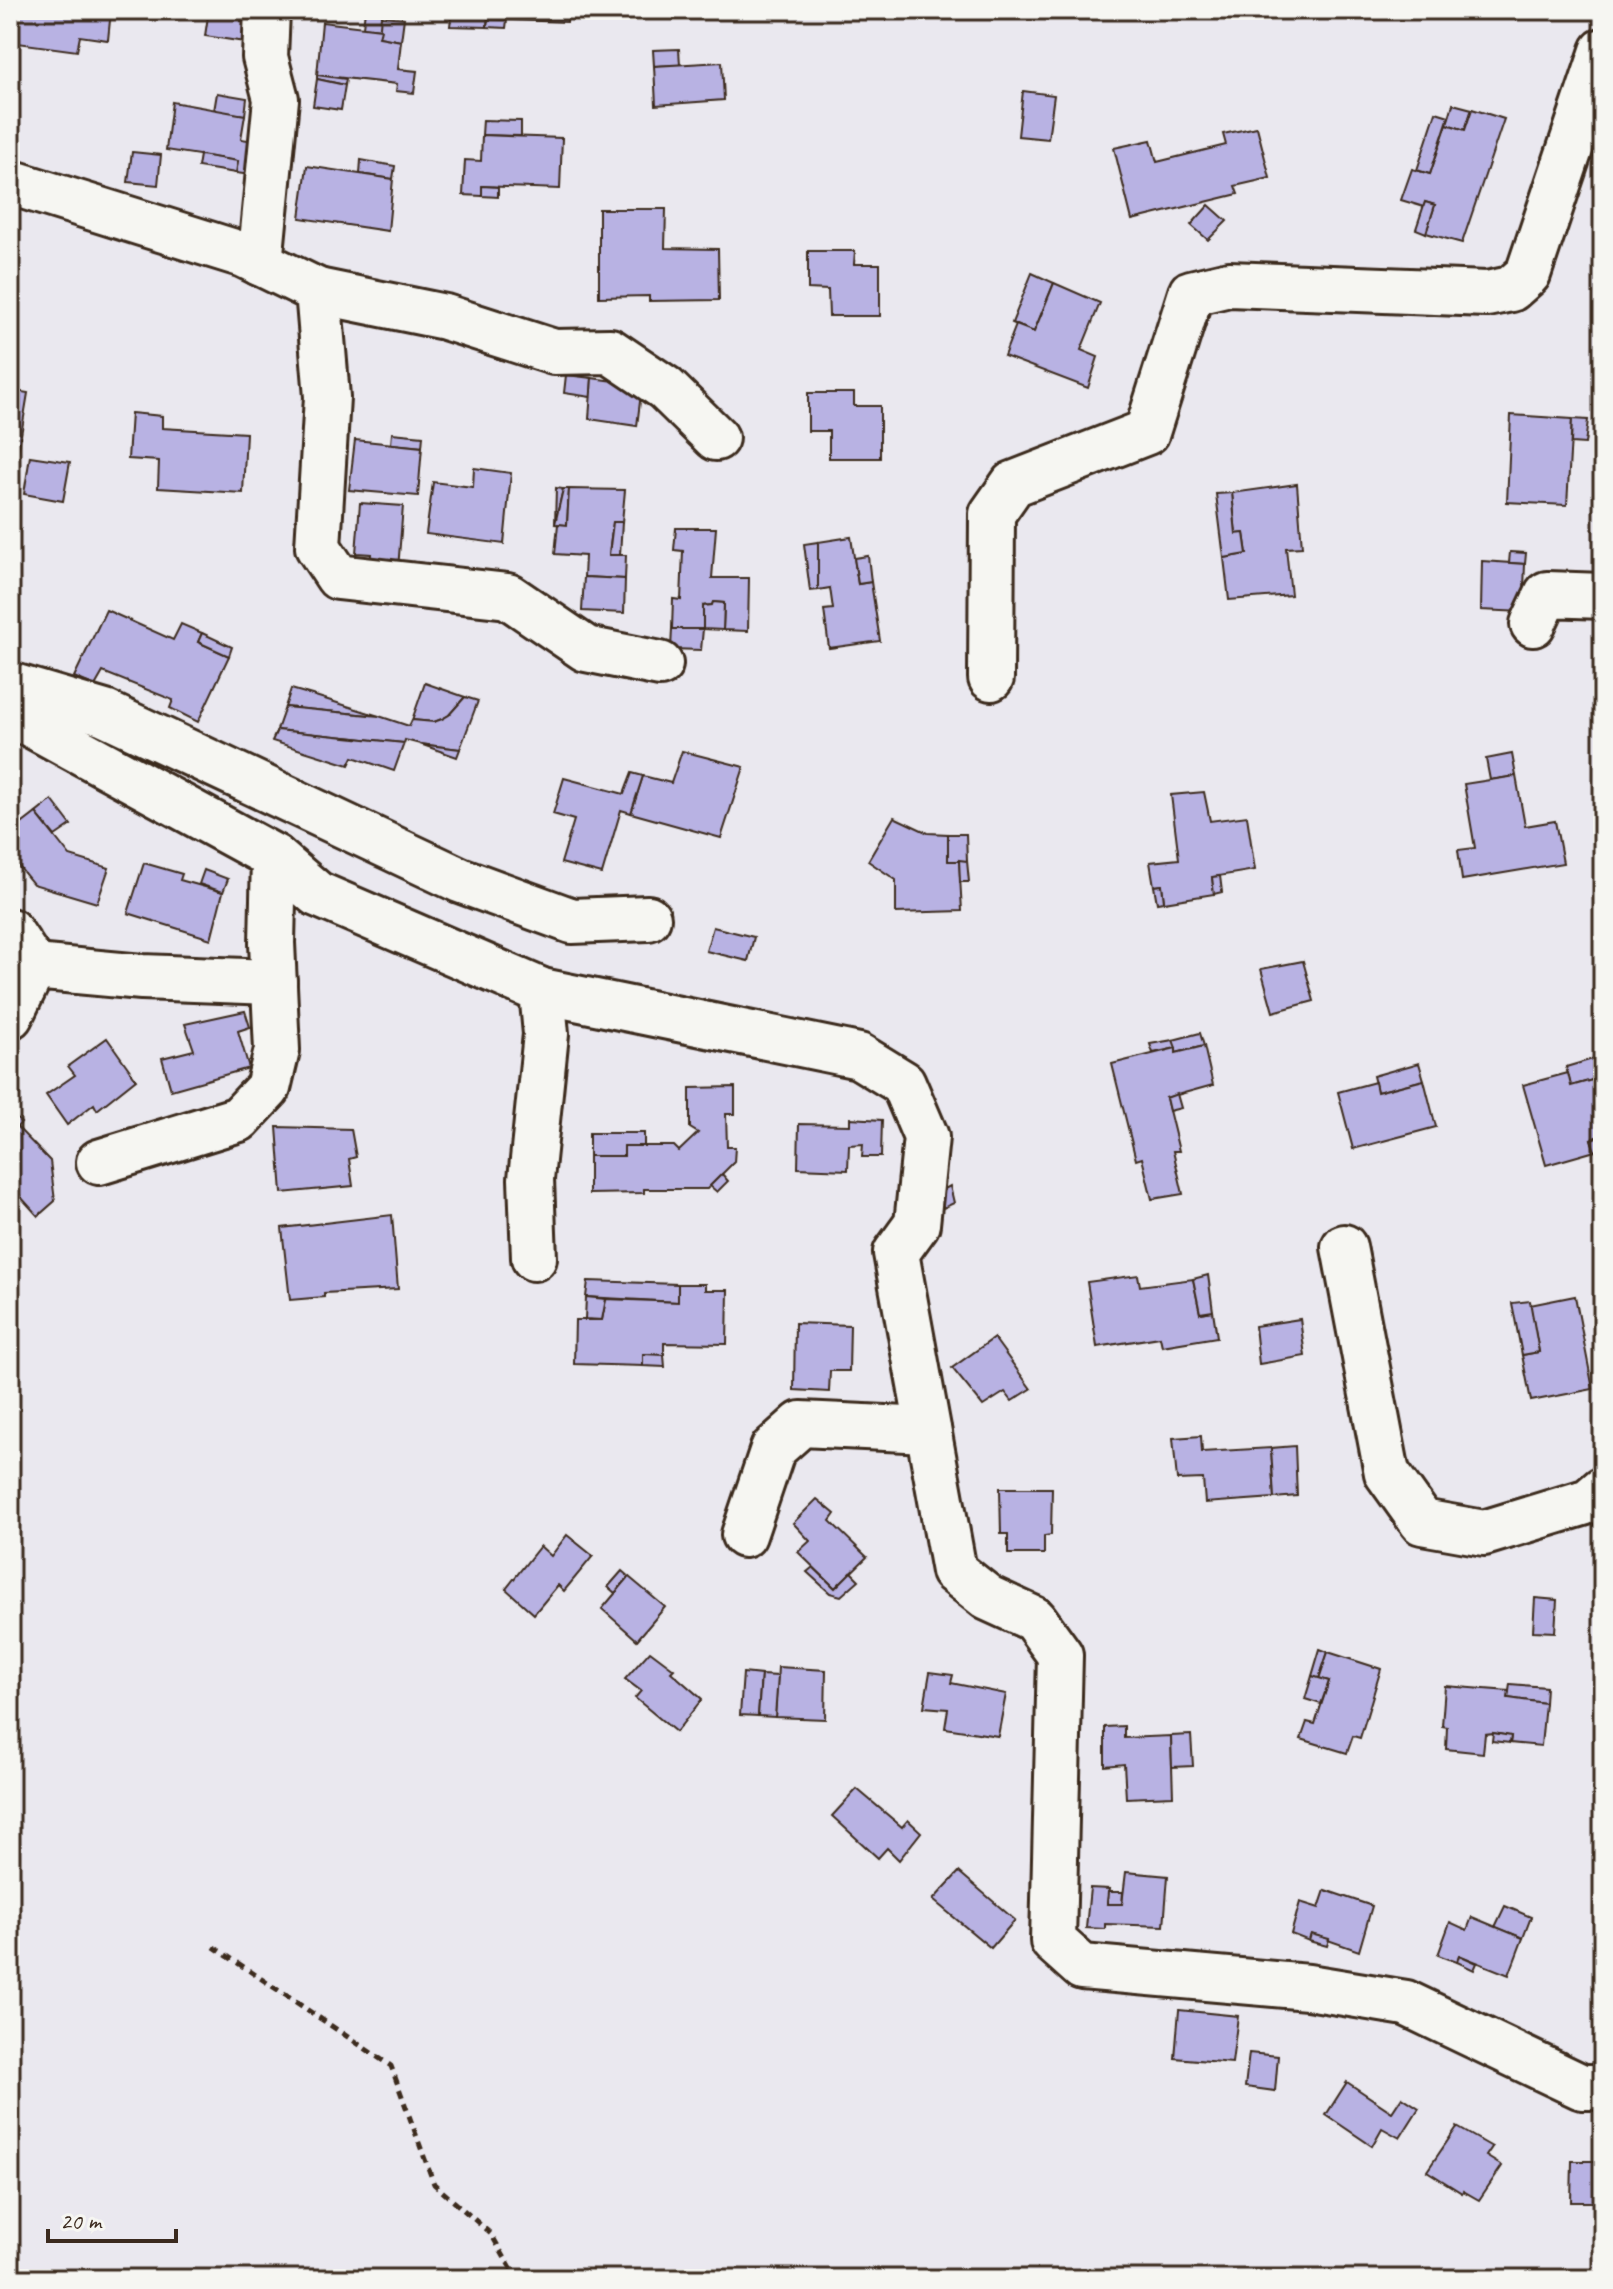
<svg xmlns="http://www.w3.org/2000/svg" width="1613" height="2289" font-family="Caveat,sans-serif">
	<style>
		.building { fill: #b8b2e3; stroke: #3b2a1e; stroke-width: 2 }
		.lines { fill: none; stroke-linecap: round; stroke-linejoin: round }
		.minor-casing { stroke: #3b2a1e; stroke-width: 50 }
		.path { stroke: #3b2a1e; stroke-width: 5; stroke-dasharray: 8 6; stroke-linecap: butt }
		.minor { stroke: #f6f6f2; stroke-width: 44 }
	</style>
	<rect width="100%" height="100%" fill="#eae8ef"/>
	<filter id="ink" filterUnits="userSpaceOnUse"><feTurbulence type="fractalNoise" baseFrequency=".0125" numOctaves="2"/><feDisplacementMap in="SourceGraphic" scale="16" xChannelSelector="R" yChannelSelector="G"/><feConvolveMatrix kernelMatrix="1 2 1 2 8 2 1 2 1" color-interpolation-filters="sRGB"/></filter>
	<g filter="url(#ink)">
		<g class="building">
			<path d="M12,10H111L108,40L80,36L77,51L10,42Z"/>
			<path d="M183,10H242L241,21L249,20L245,42L205,36L208,16L183,13Z"/>
			<path d="M365,10H382L381,29L363,27Z"/>
			<path d="M452,10H488L487,27L450,26Z"/>
			<path d="M488,10H567V22L488,19Z"/>
			<path d="M381,16L404,18L401,41L379,37Z"/>
			<path d="M488,19L507,20L506,28L487,27Z"/>
			<path d="M322,22L381,29L379,37L401,41L398,69L417,71L414,93L396,91L397,84L317,75Z"/>
			<path d="M679,49L680,65L654,66L653,50Z"/>
			<path d="M722,62L724,100L656,105L654,66Z"/>
			<path d="M317,75L346,79L345,85L317,79Z"/>
			<path d="M317,79L345,85L341,110L313,106Z"/>
			<path d="M1023,91L1054,95L1048,139L1018,136Z"/>
			<path d="M217,93L247,98L245,115L214,111Z"/>
			<path d="M172,102L245,115L241,139L255,141L251,175L236,173L238,161L166,150Z"/>
			<path d="M1453,104L1472,109L1465,130L1447,124Z"/>
			<path d="M1472,109L1504,119L1462,243L1426,233L1435,205L1425,202L1424,207L1401,200L1412,169L1430,174L1447,124L1465,130Z"/>
			<path d="M1436,112L1449,116L1430,174L1417,170Z"/>
			<path d="M483,120L521,121V136L482,135Z"/>
			<path d="M1257,127L1270,178L1235,186L1238,194L1132,220L1114,148L1151,140L1157,162L1226,145L1223,134Z"/>
			<path d="M482,135L562,138L560,189L482,186V196L463,195L465,160L481,161Z"/>
			<path d="M132,152L161,155L158,185L128,182Z"/>
			<path d="M200,155L238,161L236,173L198,167Z"/>
			<path d="M361,160L395,166L393,179L360,174Z"/>
			<path d="M307,166L393,179L388,231L300,218Z"/>
			<path d="M482,186L498,187V197L482,196Z"/>
			<path d="M1425,202L1435,205L1426,233L1416,229Z"/>
			<path d="M1209,205L1227,221L1208,240L1191,225Z"/>
			<path d="M599,209H666L665,248L718,249L719,300L649,301V296L599,297Z"/>
			<path d="M808,251H855L854,264H880V316H829L828,290L808,289Z"/>
			<path d="M1032,273L1054,283L1034,332L1012,323Z"/>
			<path d="M1054,283L1100,303L1081,350L1098,357L1088,388L1004,356L1016,325L1034,332Z"/>
			<path d="M566,375L592,378L591,397L564,393Z"/>
			<path d="M592,378L642,385L637,426L589,419Z"/>
			<path d="M10,390L28,393L18,453L10,452Z"/>
			<path d="M808,393H854V406H880V458H829V431H808Z"/>
			<path d="M131,413L162,416V428L246,433L243,493L158,488L159,461L128,459Z"/>
			<path d="M1511,415L1572,419L1567,505L1507,502Z"/>
			<path d="M1572,419L1588,420L1585,444L1571,443Z"/>
			<path d="M392,433L423,436L422,447L391,444Z"/>
			<path d="M355,440L422,447L418,496L349,490Z"/>
			<path d="M30,456L70,462L63,501L24,494Z"/>
			<path d="M474,468L511,473L504,544L426,534L433,482L473,487Z"/>
			<path d="M1297,484L1302,547L1286,548L1291,595L1229,600L1224,558L1247,554L1244,533L1236,534L1232,493Z"/>
			<path d="M556,488L563,489L555,524Z"/>
			<path d="M563,489H569L567,525L555,524Z"/>
			<path d="M569,489L625,490L622,522H613L609,555H626L625,579L584,577L585,556L555,554L558,524L567,525Z"/>
			<path d="M1232,493L1236,534L1244,533L1247,554L1224,558L1216,494Z"/>
			<path d="M360,503L403,506L398,569L370,565L371,554L356,553Z"/>
			<path d="M613,522H622L620,555H609Z"/>
			<path d="M676,528H716L712,578H749L748,631L723,630L724,603L713,602L712,605L703,606V629H672L673,599L681,600L683,551L674,550Z"/>
			<path d="M851,537L858,584L871,582L880,641L829,648L824,610L833,609L830,588L818,590V542Z"/>
			<path d="M818,542V590L810,591L804,544Z"/>
			<path d="M1510,552L1526,553L1525,564L1509,563Z"/>
			<path d="M868,556L871,582L858,584L854,558Z"/>
			<path d="M1482,561L1525,564L1523,612L1481,610Z"/>
			<path d="M584,577L625,579L624,613L582,611Z"/>
			<path d="M713,602L724,603L723,630L703,629V606L712,605Z"/>
			<path d="M106,610L173,640L181,624L202,633L198,642L229,656L198,722L170,708L173,700L103,672L95,686L74,677Z"/>
			<path d="M672,629H703L701,650L671,649Z"/>
			<path d="M202,633L232,647L229,656L198,642Z"/>
			<path d="M425,683L465,697L449,715L442,719L434,722L412,720Z"/>
			<path d="M291,689L312,695L379,716L285,707Z"/>
			<path d="M465,697L478,701L460,749L420,744L405,740L404,743L277,730L285,707L379,716L409,726L412,720L434,722L442,719L449,715Z"/>
			<path d="M277,730L404,743L394,771L353,757L349,765L272,741Z"/>
			<path d="M420,744L460,749L457,757Z"/>
			<path d="M682,751L744,767L721,838L631,813L643,776L671,783Z"/>
			<path d="M1512,754L1516,776L1490,780L1486,759Z"/>
			<path d="M632,773L643,776L631,813L621,810L602,874L561,863L574,820L553,814L564,778L624,794Z"/>
			<path d="M1516,776L1525,826L1555,821L1563,863L1462,880L1458,850L1475,848L1464,784Z"/>
			<path d="M1204,792L1210,821L1247,816L1255,870L1212,877L1214,894L1164,902L1162,885L1154,886L1150,862L1179,859L1171,795Z"/>
			<path d="M52,800L71,825L55,836L36,813Z"/>
			<path d="M36,813L70,856L109,868L97,903L33,884L10,856V833Z"/>
			<path d="M894,817L928,833L948,834V861L959,860L962,911L896,913V880L868,861Z"/>
			<path d="M948,834H966L967,861H948Z"/>
			<path d="M959,860L967,861L969,882H960Z"/>
			<path d="M144,863L182,874L180,880L223,892L211,939L128,913Z"/>
			<path d="M204,870L228,879L223,892L199,884Z"/>
			<path d="M1220,876L1222,892L1214,894L1212,877Z"/>
			<path d="M1162,885L1164,902L1157,903L1154,886Z"/>
			<path d="M713,927L754,937L748,961L706,951Z"/>
			<path d="M1303,961L1314,1001L1273,1012L1261,969Z"/>
			<path d="M245,1011L250,1027L238,1031L249,1068L171,1090L162,1058L194,1050L185,1024Z"/>
			<path d="M1200,1033L1204,1046L1176,1053L1173,1040Z"/>
			<path d="M107,1038L136,1079L97,1110L94,1104L67,1125L46,1095L75,1075L68,1066Z"/>
			<path d="M1173,1040L1176,1048L1153,1053L1150,1044Z"/>
			<path d="M1204,1046L1213,1085L1166,1098L1179,1151H1173L1183,1194L1152,1199L1142,1158L1136,1160L1112,1064L1176,1048V1053Z"/>
			<path d="M1603,1056V1077L1571,1086L1566,1067Z"/>
			<path d="M1419,1063L1424,1080L1377,1092L1373,1076Z"/>
			<path d="M1568,1073L1571,1086L1603,1077V1135L1591,1139L1595,1151L1546,1165L1523,1085Z"/>
			<path d="M1424,1080L1436,1127L1353,1149L1338,1092L1375,1082L1377,1092Z"/>
			<path d="M735,1087V1114H726L727,1147H735L734,1162L707,1189H644V1193L589,1194V1156H624V1146H674L679,1151L698,1133L690,1128V1088Z"/>
			<path d="M1177,1094L1181,1108L1169,1111L1166,1098Z"/>
			<path d="M10,1111L21,1123L17,1127L50,1161L55,1201L38,1216L10,1185Z"/>
			<path d="M850,1118L882,1120L881,1157H862L863,1144L849,1145L848,1170L798,1168L799,1124L850,1125Z"/>
			<path d="M277,1127L351,1129L356,1157L349,1159L353,1186L282,1193Z"/>
			<path d="M589,1133H644V1146H624V1156H589Z"/>
			<path d="M1603,1135V1148L1595,1151L1591,1139Z"/>
			<path d="M722,1174L728,1181L717,1192L710,1186Z"/>
			<path d="M950,1186L954,1203L943,1208L939,1192Z"/>
			<path d="M392,1215L398,1289L324,1293V1297L290,1300L282,1228Z"/>
			<path d="M1138,1275L1140,1286L1193,1279L1200,1313L1213,1311L1217,1337L1162,1346L1160,1337L1097,1347L1087,1282Z"/>
			<path d="M1208,1275L1213,1311L1200,1313L1193,1279Z"/>
			<path d="M588,1281L678,1284V1302L586,1297Z"/>
			<path d="M678,1284H705V1290H728L727,1344L664,1343V1355L643,1354V1366L574,1364L575,1320H602L606,1299L678,1302Z"/>
			<path d="M1575,1296L1593,1389L1531,1401L1522,1355L1539,1352L1530,1305Z"/>
			<path d="M586,1297L606,1299L602,1320L585,1319Z"/>
			<path d="M1530,1301L1539,1352L1522,1355L1512,1303Z"/>
			<path d="M1300,1319L1305,1356L1259,1364L1255,1326Z"/>
			<path d="M795,1323L850,1325L849,1371H830L829,1392L794,1390Z"/>
			<path d="M994,1338L1031,1389L1012,1401L1005,1392L983,1406L952,1368Z"/>
			<path d="M643,1354L664,1355L665,1367L643,1366Z"/>
			<path d="M1201,1436L1202,1452L1271,1448L1274,1498L1205,1503L1203,1479L1177,1480L1173,1438Z"/>
			<path d="M1295,1446L1297,1496L1274,1498L1271,1448Z"/>
			<path d="M1000,1488H1052L1051,1535L1044,1536V1554H1008V1534H1001Z"/>
			<path d="M817,1499L835,1514L830,1521L867,1557L835,1588L798,1552L810,1541L793,1523Z"/>
			<path d="M567,1535L593,1556L564,1591L558,1585L534,1614L506,1589L540,1546L551,1556Z"/>
			<path d="M813,1567L835,1588L851,1572L859,1580L841,1596L830,1593L807,1572Z"/>
			<path d="M622,1571L629,1577L615,1593L608,1587Z"/>
			<path d="M629,1577L665,1607L637,1640L602,1609Z"/>
			<path d="M1535,1598L1557,1600L1555,1632L1533,1631Z"/>
			<path d="M1320,1649L1328,1652L1319,1679L1312,1676Z"/>
			<path d="M650,1651L674,1669L671,1672L702,1699L676,1732L635,1698L641,1691L625,1679Z"/>
			<path d="M1328,1652L1381,1669L1360,1738L1353,1736L1347,1753L1301,1739L1307,1722L1315,1724L1329,1681L1319,1679Z"/>
			<path d="M778,1667L826,1670L825,1719L775,1717Z"/>
			<path d="M930,1672L953,1675L951,1683L1006,1694L998,1736L945,1728L948,1709L924,1707Z"/>
			<path d="M743,1673L761,1675L758,1716L740,1715Z"/>
			<path d="M761,1675L778,1676L775,1717L758,1716Z"/>
			<path d="M1312,1676L1329,1681L1321,1704L1305,1699Z"/>
			<path d="M1510,1684L1546,1687L1545,1703L1508,1698Z"/>
			<path d="M1445,1686L1509,1691L1508,1698L1545,1703L1541,1746L1510,1743L1511,1736L1493,1733L1485,1734L1483,1753L1446,1749L1447,1727L1442,1726Z"/>
			<path d="M1124,1726V1738L1171,1736L1173,1796L1126,1798L1124,1764L1105,1766V1727Z"/>
			<path d="M1493,1733L1511,1736L1510,1743L1492,1741Z"/>
			<path d="M1191,1735L1193,1766L1172,1767L1171,1736Z"/>
			<path d="M857,1789L902,1827L908,1820L921,1832L899,1860L887,1848L878,1858L832,1816Z"/>
			<path d="M959,1872L1015,1920L991,1948L933,1900Z"/>
			<path d="M1126,1872L1168,1876L1164,1926L1105,1924V1929L1086,1928L1090,1888L1109,1889L1107,1904H1122Z"/>
			<path d="M1325,1890L1372,1906L1359,1951L1311,1934L1309,1941L1291,1934L1300,1902L1319,1908Z"/>
			<path d="M1108,1892H1123L1122,1904H1107Z"/>
			<path d="M1505,1906L1531,1917L1523,1938L1495,1927Z"/>
			<path d="M1472,1917L1523,1938L1509,1975L1459,1955L1457,1962L1438,1955L1450,1922L1467,1930Z"/>
			<path d="M1311,1934L1329,1939L1327,1946L1309,1941Z"/>
			<path d="M1459,1955L1477,1963L1474,1970L1457,1962Z"/>
			<path d="M1179,2010L1238,2016L1232,2063L1175,2058Z"/>
			<path d="M1249,2053L1278,2056L1275,2091L1245,2087Z"/>
			<path d="M1347,2082L1392,2112L1402,2097L1419,2108L1400,2138L1382,2128L1372,2146L1326,2115Z"/>
			<path d="M1457,2127L1492,2147L1486,2156L1502,2166L1479,2200L1463,2191L1462,2193L1427,2171Z"/>
			<path d="M1572,2161H1603V2202H1571Z"/>
		</g>
		<g class="lines">
			<g class="minor-casing">
				<g id="minor">
					<path d="M10,182L244,255L318,291L327,397L318,547L338,577L508,596L586,649L660,664"/>
					<path d="M260,263L276,99L265,57L267,11"/>
					<path d="M318,291L445,317L554,352L610,351L665,388L716,438"/>
					<path d="M1533,624L1547,594L1603,596"/>
					<path d="M991,678L992,514L1013,484L1147,432L1191,293L1229,284L1487,294L1511,289L1528,274L1603,51"/>
					<path d="M10,685L105,713L460,880L572,921L648,918"/>
					<path d="M10,718L30,724L274,857L317,894L542,991L859,1056L903,1083L926,1137L917,1224L896,1253L954,1571L988,1598L1034,1619L1060,1655L1053,1941L1082,1967L1308,1987L1406,2003L1582,2087H1603"/>
					<path d="M10,931L34,967"/>
					<path d="M10,1016L34,967L142,977L274,982"/>
					<path d="M99,1162L239,1119L268,1088L277,1050L272,943L274,857"/>
					<path d="M1344,1247L1387,1473L1422,1522L1484,1533L1589,1501L1603,1489"/>
					<path d="M534,1258L531,1179L546,1034L542,991"/>
					<path d="M744,1535L773,1449L801,1424L928,1430"/>
				</g>
			</g>
			<path class="path" d="M214,1947L391,2066L434,2184L491,2234L517,2279"/>
			<use href="#minor" class="minor"/>
		</g>
	</g>
	<rect width="1613" height="2289" fill="none" stroke="#f6f6f2" stroke-width="40"/>
	<rect x="20" y="20" width="1573" height="2249" fill="none" stroke="#3b2a1e" stroke-width="3" filter="url(#ink)"/>
	<path d="M48 2229v12h128v-12" fill="none" stroke="#3b2a1e" stroke-width="4"/>
	<text x="60" y="2229" font-size="24" fill="#3b2a1e" stroke="#f6f6f2" stroke-width="6" paint-order="stroke">20 m</text>
</svg>
